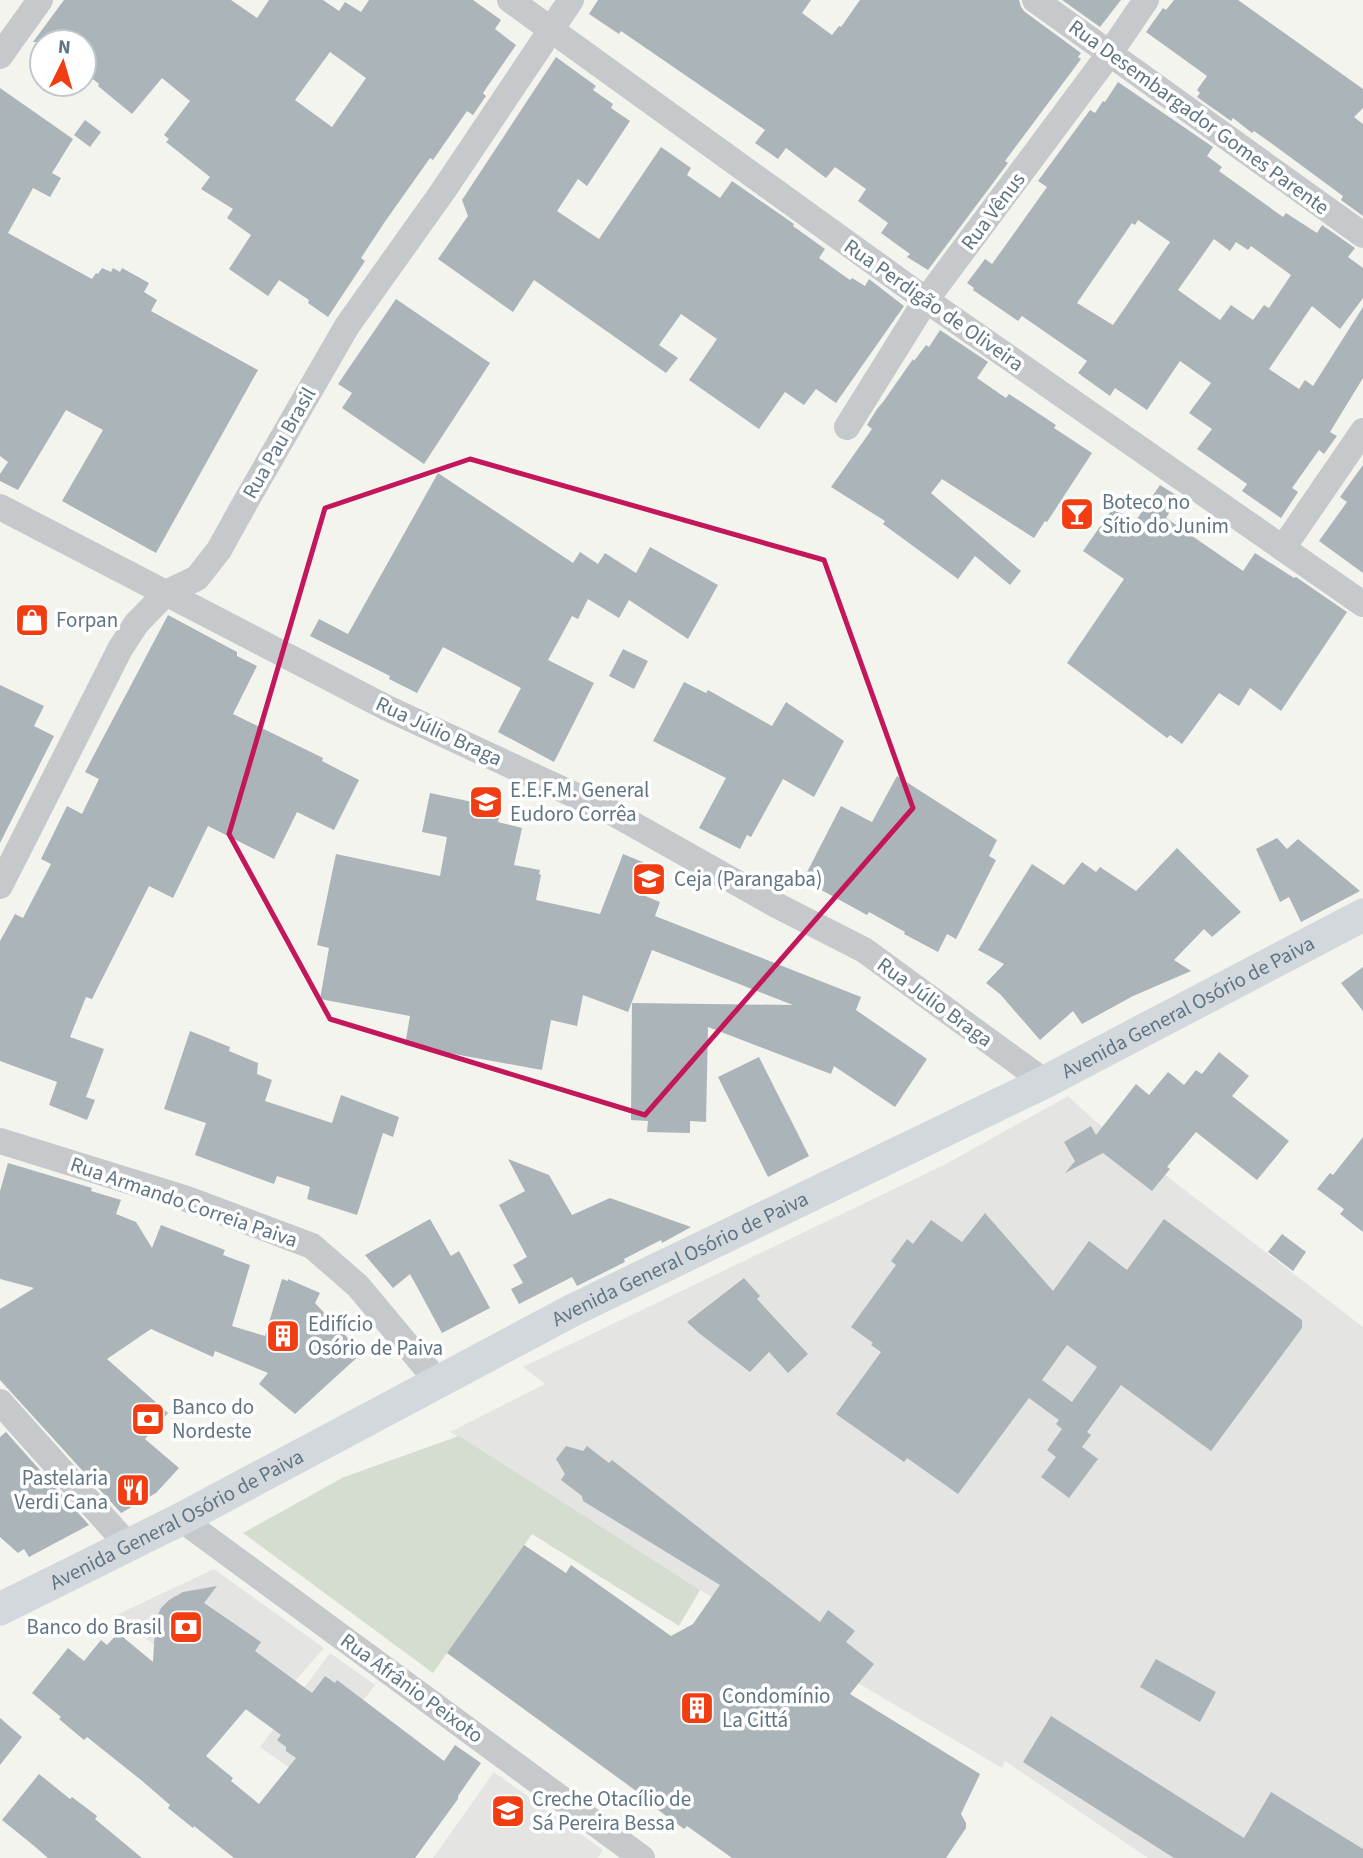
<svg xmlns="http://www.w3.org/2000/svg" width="1363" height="1858" font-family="'Source Sans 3',sans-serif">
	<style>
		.built { fill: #e4e5e3 }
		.green { fill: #d5dcd0 }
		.building { fill: #abb4b8; fill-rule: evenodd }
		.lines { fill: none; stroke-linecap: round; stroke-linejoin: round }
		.minor { stroke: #c6c9cc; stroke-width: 26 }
		.major { stroke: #d2d8dc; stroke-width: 33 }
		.marked { fill: none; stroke: #c2185b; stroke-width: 5; stroke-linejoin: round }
		.labels { text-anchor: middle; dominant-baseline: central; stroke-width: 7; stroke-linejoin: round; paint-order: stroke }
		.street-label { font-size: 21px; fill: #607583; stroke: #fff }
		.poi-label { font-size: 21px; fill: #607583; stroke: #fff; text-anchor: start }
	</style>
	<rect width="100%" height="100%" fill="#f4f4ef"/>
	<g class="built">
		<path d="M1068,1096L1094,1120L1363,1327V1858H1148L1005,1761L1002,1768L700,1590L450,1432L545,1384L523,1367L944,1165Z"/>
		<path d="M214,1569L324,1648L295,1681L264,1723L114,1616Z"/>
		<path d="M330,1653L375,1685L304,1778L260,1747Z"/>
		<path d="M494,1772L603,1850L598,1858H433Z"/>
	</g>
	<path class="green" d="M459,1436L700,1590L679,1626L532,1534L433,1673L243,1533L344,1477Z"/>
	<g class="building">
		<path d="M64,0H231L257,18L269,0H323L339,11L345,2L361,12L369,0H473L501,20L495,29L516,45L483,93L486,96L473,115L467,111L433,160L430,158L384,223L361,258L365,261L328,317L308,303L309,300L279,280L268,296L229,269L251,235L227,218L233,209L201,189L210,177L166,142L169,139L164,135L190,101L162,78L132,114L98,86L99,84L84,72V42H33ZM330,52L366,78L332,127L295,100Z"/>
		<path d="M598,0H811L802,13L832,35L839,26L841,27L860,0H1019L1021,7L1025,12L1081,53L1078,57L1081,59L1005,161L1008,163L928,270L907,257L910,254L881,233L888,223L858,201L866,189L835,167L826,178L786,148L778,159L755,143L765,130L621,31L619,34L589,14Z"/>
		<path d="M1062,0H1121L1100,27Z"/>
		<path d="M1174,0H1238L1363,89V108L1354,117L1363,124V216L1341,200L1343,196L1271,143L1254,131L1252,133L1233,118L1231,121L1197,97L1200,93L1197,90L1207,76L1146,32L1163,8L1166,10Z"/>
		<path d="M556,57L596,86L593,90L613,104L611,108L630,121L587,186L578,179L557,211L599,239L661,147L691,168L687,175L720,198L732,181L794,224L793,226L825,249L819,258L850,280L852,278L865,286L869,279L904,306L836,403L816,389L804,405L785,392L759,429L689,380L717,339L681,314L659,345L678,358L666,373L534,280L513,312L438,259L468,216L462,200Z"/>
		<path d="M1118,82L1213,147L1207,156L1222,167L1219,171L1283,217L1286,213L1317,233L1322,225L1355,248L1348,257L1363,268V298L1340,329L1312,306L1269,369L1299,389L1305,380L1313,386L1363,307V378L1330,432L1337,436L1324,454L1319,450L1292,488L1298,492L1281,518L1242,491L1247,484L1197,449L1212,429L1189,413L1211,383L1180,361L1147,410L1115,388L1110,396L1078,373L1087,361L1022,316L1018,321L973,290L974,288L967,283L985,259L992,264L1005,246L1047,187L1038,181L1090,110L1095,113L1103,101L1105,102ZM1138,220L1170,242L1113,325L1077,303L1132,223L1135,225ZM1214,239L1230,251L1236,242L1248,250L1251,246L1291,275L1269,308L1264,305L1253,320L1231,305L1220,320L1178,290Z"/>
		<path d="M0,88L73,139L52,173L61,178L50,197L33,188L8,233L92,279L96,273L98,274L102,268L111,272L113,268L120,272L122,268L149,283L144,292L157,300L151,311L258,370L156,553L62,501L103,430L66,410L18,490L0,481V474L8,462L0,456Z"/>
		<path d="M85,120L101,132L90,147L74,135Z"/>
		<path d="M396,299L490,363L424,464L342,408L352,393L338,384Z"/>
		<path d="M940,330L988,362L977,378L1006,398L1009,394L1056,425L1054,428L1092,453L1047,522L1045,521L1034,538L942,479L931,493L1021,571L1010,585L975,556L958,579L883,524L885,521L831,487L872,429L867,425L877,409L883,402L913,359L914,361L926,345L929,347Z"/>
		<path d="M1363,465V573L1319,541L1347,502L1340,497Z"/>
		<path d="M438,473L573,563L580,552L598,564L605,553L636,573L650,547L718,585L688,639L629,600L619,618L588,599L578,619L572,616L548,660L594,683L554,762L498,732L521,688L443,647L417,693L389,679L390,676L310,636L319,619L348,634Z"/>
		<path d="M1160,485L1179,497L1166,518L1243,571L1255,553L1294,578L1296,577L1347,612L1281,711L1250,688L1239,706L1219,693L1182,744L1170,735L1167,738L1067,663L1124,579L1083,551L1113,508L1135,522Z"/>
		<path d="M168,615L237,652V656L257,666L233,714L323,758L322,761L359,780L334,830L297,812L274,859L208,826L173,898L149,886L92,999L86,997L70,1037L104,1049L86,1097L95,1100L87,1120L49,1105L57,1082L0,1061V941L15,914L23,918L51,864L41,859L67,806L82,814L99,779L85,772Z"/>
		<path d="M623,649L648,661L634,689L609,676Z"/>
		<path d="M684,682L706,693L708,690L772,726L786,702L844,741L814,797L783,779L751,837L747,835L740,849L699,828L726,778L653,741Z"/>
		<path d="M0,685L44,706L34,726L54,736L0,843Z"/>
		<path d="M897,776L997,840L989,856L996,860L956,939L947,934L938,952L904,934L905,932L869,912L867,915L803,880L841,806L872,822Z"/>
		<path d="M430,793L501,808L498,822L522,828L514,865L540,870L539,874L541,875L536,900L600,914L623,854L650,865L645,879L649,881L643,895L660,902L655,916L861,997L856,1010L927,1059L895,1107L834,1066L831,1074L708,1027L706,1122L690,1121V1133L647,1132L648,1121L631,1120L632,1003L793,1005L652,950L628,1012L583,995L577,1026L551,1020L542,1070L405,1045L410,1016L320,999L329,948L317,945L336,854L440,876L447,837L422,832Z"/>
		<path d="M1277,838L1287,849L1298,839L1360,891L1301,922L1289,897L1280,902L1256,849Z"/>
		<path d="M1177,848L1241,912L1212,937L1204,929L1174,960L1191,971L1133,996L1082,1024L1073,1011L1040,1040L1000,994L986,983L1004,964L978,950L1032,864L1064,885L1082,862L1096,872L1100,867L1136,891Z"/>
		<path d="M1363,967V1011L1341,983Z"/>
		<path d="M190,1031L230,1047L229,1051L258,1063L257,1074L272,1080L265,1101L332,1123L341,1095L399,1117L393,1137L383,1133L357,1215L307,1199L310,1187L277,1176L274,1184L195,1155L206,1123L164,1109Z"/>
		<path d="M1219,1052L1249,1076L1232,1096L1289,1141L1257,1180L1196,1132L1167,1167L1170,1169L1152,1191L1103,1153L1065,1173L1075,1161L1064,1142L1091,1126L1096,1135L1136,1084L1149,1095L1168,1072L1184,1085L1196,1070L1202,1074Z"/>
		<path d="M759,1057L809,1156L768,1177L718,1077Z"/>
		<path d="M1363,1137V1232L1340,1214L1344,1209L1317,1189L1330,1173L1333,1175Z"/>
		<path d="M508,1159L549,1175L572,1215L610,1198L691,1227L662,1243L661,1240L624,1259L625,1262L577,1286L572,1277L519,1304L511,1289L523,1283L513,1265L527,1257L499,1205L525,1191Z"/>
		<path d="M8,1163L92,1188L91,1191L121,1200L116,1214L136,1222L152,1248L161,1225L225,1250L223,1255L250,1265L232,1326L265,1336L282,1279L288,1281V1279L320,1293L315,1303L362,1353L295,1414L259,1384L268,1373L215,1351L213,1357L151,1329L107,1359L168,1413L145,1439L179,1468L156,1493L121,1513L0,1380V1309L34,1288L0,1279V1191Z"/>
		<path d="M985,1213L1053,1291L1089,1241L1127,1270L1164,1219L1302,1320V1328L1211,1451L1121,1385L1087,1432L1091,1435L1082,1447L1098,1459L1069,1498L1041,1477L1056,1457L1047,1450L1062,1429L1056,1424L1059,1420L1029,1398L958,1494L907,1458L904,1462L836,1414L881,1352L871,1345L873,1343L851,1327L896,1265L891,1261L907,1239L913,1244L931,1220L962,1242ZM1067,1345L1097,1367L1072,1402L1042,1380Z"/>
		<path d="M430,1219L451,1256L459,1251L490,1308L442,1333L410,1274L393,1288L365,1255Z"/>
		<path d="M1282,1234L1306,1252L1293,1271L1268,1252Z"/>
		<path d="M744,1278L760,1296L757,1299L808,1354L788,1373L769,1352L750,1372L700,1334L687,1322Z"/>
		<path d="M6,1432L89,1525L29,1557L24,1549L18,1553L0,1537V1437Z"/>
		<path d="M566,1446L583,1451L587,1446L609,1463L612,1460L820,1622L828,1610L855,1631L846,1642L874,1664L850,1694L980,1774L961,1814L966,1823V1828L946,1858H732L687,1826L684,1829L642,1798L643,1796L447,1653L524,1545L566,1573L571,1565L671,1636L693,1624L720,1585L583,1501L582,1496L561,1480L565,1474L556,1459Z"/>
		<path d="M217,1586L204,1603L261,1642L255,1651L312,1693L325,1676L335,1683L337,1680L444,1761L455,1745L481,1763L458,1796V1799L415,1858H234L194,1826L193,1828L168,1808L170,1805L141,1780L87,1737L84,1740L59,1719L61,1717L32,1693L68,1648L84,1661L101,1640L107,1645L118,1633L153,1662L155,1628L157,1617L161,1608L169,1600L183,1592ZM246,1709L281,1735L277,1740L286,1747V1751L296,1758L259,1804L231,1781L233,1778L206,1756Z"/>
		<path d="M1156,1659L1216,1692L1200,1722L1140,1687Z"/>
		<path d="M1051,1716L1244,1838L1271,1792L1363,1849V1858H1174L1023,1762Z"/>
		<path d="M0,1718L22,1737L0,1765Z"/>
		<path d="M39,1774L70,1799L72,1797L97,1816L95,1819L142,1858H48L33,1845L2,1820Z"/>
	</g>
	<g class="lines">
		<g class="minor">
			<path d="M510,0L926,300L1363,604"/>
			<path d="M1035,0L1363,235"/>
			<path d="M0,56L40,0"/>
			<path d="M847,427L926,300L1110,53L1146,0"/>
			<path d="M0,507L387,708L613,813L778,906L864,950L1045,1082"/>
			<path d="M1283,548L1363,431"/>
			<path d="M0,886L120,649L136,624L166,593L197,578L219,550L245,503L347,326L443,191L571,0"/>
			<path d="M0,1141L187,1199L312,1246L358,1286L438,1382"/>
			<path d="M0,1402L127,1544"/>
			<path d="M181,1519L642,1858"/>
		</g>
		<path class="major" id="s1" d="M0,1609L181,1519L573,1310L1045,1082L1363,915"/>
	</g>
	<path class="marked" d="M470,459L824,560L913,808L645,1115L330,1019L229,834L325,508Z"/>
	<defs>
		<g id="bar-square" transform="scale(1.75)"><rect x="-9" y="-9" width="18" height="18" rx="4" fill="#f23c12" stroke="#fff"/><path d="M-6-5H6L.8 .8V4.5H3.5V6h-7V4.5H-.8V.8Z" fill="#fff"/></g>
		<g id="shop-square" transform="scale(1.75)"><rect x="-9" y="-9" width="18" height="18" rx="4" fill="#f23c12" stroke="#fff"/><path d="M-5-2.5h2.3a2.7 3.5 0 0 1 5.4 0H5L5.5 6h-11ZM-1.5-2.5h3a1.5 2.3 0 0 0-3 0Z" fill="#fff"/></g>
		<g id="school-square" transform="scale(1.75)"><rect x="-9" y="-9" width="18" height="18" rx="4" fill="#f23c12" stroke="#fff"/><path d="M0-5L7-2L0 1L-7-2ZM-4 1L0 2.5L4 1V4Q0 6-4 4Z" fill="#fff"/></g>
		<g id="building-square" transform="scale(1.75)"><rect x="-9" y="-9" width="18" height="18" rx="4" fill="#f23c12" stroke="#fff"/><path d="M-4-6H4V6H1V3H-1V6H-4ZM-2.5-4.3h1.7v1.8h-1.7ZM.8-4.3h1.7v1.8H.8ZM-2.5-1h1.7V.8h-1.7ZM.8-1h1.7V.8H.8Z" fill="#fff"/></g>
		<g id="bank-square" transform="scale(1.75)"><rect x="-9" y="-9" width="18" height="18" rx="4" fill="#f23c12" stroke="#fff"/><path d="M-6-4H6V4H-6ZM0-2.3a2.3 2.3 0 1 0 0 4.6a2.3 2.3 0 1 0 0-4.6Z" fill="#fff"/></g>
		<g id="restaurant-square" transform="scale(1.75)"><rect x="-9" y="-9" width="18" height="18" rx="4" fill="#f23c12" stroke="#fff"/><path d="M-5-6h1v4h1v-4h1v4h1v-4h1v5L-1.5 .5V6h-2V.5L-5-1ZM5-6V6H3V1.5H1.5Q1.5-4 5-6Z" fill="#fff"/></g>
	</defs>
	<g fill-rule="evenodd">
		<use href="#bar-square" x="1077" y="514"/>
		<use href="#shop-square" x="32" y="620"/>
		<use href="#school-square" x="486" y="802"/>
		<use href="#school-square" x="649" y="879"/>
		<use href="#building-square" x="283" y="1336"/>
		<use href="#bank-square" x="148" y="1419"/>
		<use href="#restaurant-square" x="133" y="1490"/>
		<use href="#bank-square" x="186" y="1627"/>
		<use href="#building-square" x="697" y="1708"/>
		<use href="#school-square" x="508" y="1811"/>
	</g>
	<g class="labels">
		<g class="street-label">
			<text transform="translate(1199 117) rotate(36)">Rua Desembargador Gomes Parente</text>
			<text transform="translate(993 211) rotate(-53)">Rua Vênus</text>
			<text transform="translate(934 305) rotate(35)">Rua Perdigão de Oliveira</text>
			<text transform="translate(279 443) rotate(-60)">Rua Pau Brasil</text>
			<text transform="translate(439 731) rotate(25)">Rua Júlio Braga</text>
			<text transform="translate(935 1002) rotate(36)">Rua Júlio Braga</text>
			<text stroke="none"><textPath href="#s1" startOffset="1332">Avenida General Osório de Paiva</textPath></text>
			<text transform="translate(184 1202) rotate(19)">Rua Armando Correia Paiva</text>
			<text stroke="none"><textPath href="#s1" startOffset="765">Avenida General Osório de Paiva</textPath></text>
			<text stroke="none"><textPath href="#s1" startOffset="198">Avenida General Osório de Paiva</textPath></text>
			<text transform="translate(412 1688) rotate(36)">Rua Afrânio Peixoto</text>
		</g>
		<g class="poi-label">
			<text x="1102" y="502">Boteco no<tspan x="1102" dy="24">Sítio do Junim</tspan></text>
			<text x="56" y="620">Forpan</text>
			<text x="510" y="790">E.E.F.M. General<tspan x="510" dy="24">Eudoro Corrêa</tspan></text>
			<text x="674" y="879">Ceja (Parangaba)</text>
			<text x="308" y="1324">Edifício<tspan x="308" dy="24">Osório de Paiva</tspan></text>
			<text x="172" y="1407">Banco do<tspan x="172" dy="24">Nordeste</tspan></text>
			<text x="108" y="1478" text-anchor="end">Pastelaria<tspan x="108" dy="24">Verdi Cana</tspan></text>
			<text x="162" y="1627" text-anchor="end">Banco do Brasil</text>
			<text x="722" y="1696">Condomínio<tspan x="722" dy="24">La Cittá</tspan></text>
			<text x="532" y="1799">Creche Otacílio de<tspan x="532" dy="24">Sá Pereira Bessa</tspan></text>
		</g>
	</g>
	<g transform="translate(63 63) rotate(5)"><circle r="33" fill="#ffffff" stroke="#bfc8cd" stroke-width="2"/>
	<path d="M0-5L12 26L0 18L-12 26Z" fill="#f23c12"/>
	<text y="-10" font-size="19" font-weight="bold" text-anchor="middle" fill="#607583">N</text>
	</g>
</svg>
